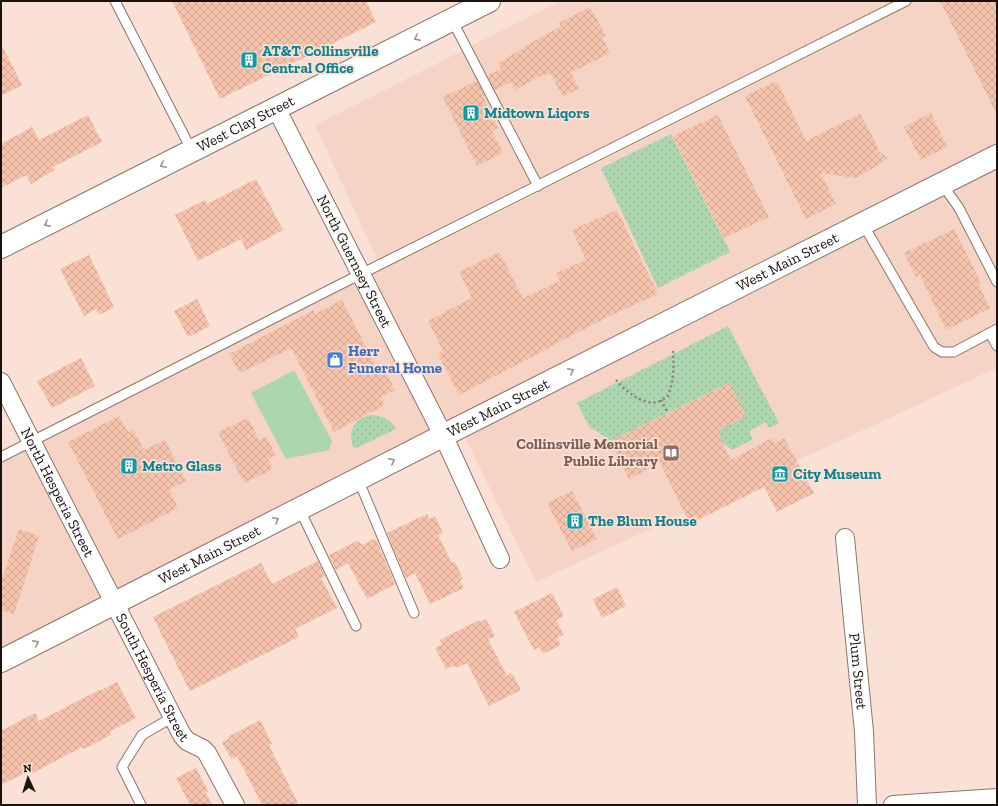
<svg xmlns="http://www.w3.org/2000/svg" width="998" height="806" font-family="'Zilla Slab',serif">
	<style>
		.built { fill: #f5d4c5 }
		.grass { fill: url(#grass-dots) }
		.park { fill: #abd6b0 }
		.building { fill: url(#building-cross-hatch) }
		.lines { fill: none; stroke-linecap: round; stroke-linejoin: round }
		.service-casing { stroke: #8d766b; stroke-width: 11 }
		.minor-casing { stroke: #8d766b; stroke-width: 20 }
		.secondary-casing { stroke: #8d766b; stroke-width: 24 }
		.path { stroke: #8e7d75; stroke-width: 2.5; stroke-dasharray: 2 3; stroke-linecap: butt }
		.service { stroke: #fff; stroke-width: 9 }
		.minor { stroke: #fff; stroke-width: 18 }
		.secondary { stroke: #fff; stroke-width: 22 }
		.oneway { stroke: #989493 }
		.labels { text-anchor: middle; dominant-baseline: central; stroke-width: 3.5; stroke-linejoin: round; paint-order: stroke }
		.culture-label { font-size: 15px; font-weight: bold; fill: #0d838f; stroke: #fae0d5; text-anchor: start }
		.street-label { font-size: 15px; fill: #1a120e; stroke: #fae0d5 }
		.shop-label { font-size: 15px; font-weight: bold; fill: #366cbe; stroke: #fae0d5; text-anchor: start }
		.education-label { font-size: 15px; font-weight: bold; fill: #785e54; stroke: #fae0d5; text-anchor: end }
	</style>
	<defs>
		<pattern id="grass-dots" width="8" height="8" patternUnits="userSpaceOnUse"><rect width="8" height="8" fill="#abd6b0"/><path d="M2 2h.1M6 6h.1" fill="none" stroke="#93b796" stroke-width="1.8" stroke-linecap="round"/></pattern>
		<pattern id="building-cross-hatch" width="8" height="8" patternUnits="userSpaceOnUse"><rect width="8" height="8" fill="#f6c3ac"/><path d="M0 0l8 8M0 8l8-8" fill="none" stroke="#d2a693"/></pattern>
	</defs>
	<rect width="100%" height="100%" fill="#fae0d5"/>
	<path class="built" d="M561,1H997V368L536,582L460,427L1,661V457L380,265L315,125Z"/>
	<g class="grass">
		<path d="M671,134L730,252L658,288L601,168Z"/>
		<path d="M728,326L779,423L769,428L766,422L749,431L753,439L732,450L722,442L717,431L746,416L729,383L610,441L597,431L590,428L577,403Z"/>
		<path d="M373,415C383,416 391,420 396,429L354,449C346,433 355,416 373,415Z"/>
	</g>
	<path class="park" d="M294,370L332,441L329,450L286,459L251,393Z"/>
	<g class="building">
		<path d="M172,1H366L376,22L220,99Z"/>
		<path d="M940,1H997V115Z"/>
		<path d="M590,7L606,36L602,37L610,53L571,73L579,88L563,97L550,73L544,76V74L515,90L511,82L495,90L487,75L501,69L498,63L524,48V47L561,26L559,23Z"/>
		<path d="M1,44L22,85L1,96Z"/>
		<path d="M477,81L485,96L483,97L498,128L492,131L503,153L477,166L443,97Z"/>
		<path d="M777,81L806,141L860,114L876,143L878,151L888,158L875,167L856,178L821,173L836,204L806,219L745,96Z"/>
		<path d="M931,113L947,147L921,160L904,127Z"/>
		<path d="M88,115L102,142L53,167L55,170L31,184L26,175L1,188V144L32,127L39,140Z"/>
		<path d="M718,115L769,217L724,238L673,136Z"/>
		<path d="M256,179L283,230L246,250L241,239L198,261L175,215L205,200L207,204Z"/>
		<path d="M617,210L658,294L614,314L549,347V348L459,395L438,354L443,351L428,321L472,298L459,272L499,252L523,298L560,281L556,273L586,260L572,230Z"/>
		<path d="M954,229L981,283L978,284L990,308L946,330L920,275L916,277L904,253Z"/>
		<path d="M89,255L114,307L99,315L96,309L84,316L60,269Z"/>
		<path d="M197,299L210,326L188,337L174,311Z"/>
		<path d="M342,300L378,370L383,366L395,390L381,397L385,405L334,432L291,348L240,373L229,354L314,310L315,314Z"/>
		<path d="M81,358L95,386L52,408L37,381Z"/>
		<path d="M730,383L746,416L717,431L731,460L772,438L775,443L784,438L814,493L777,512L764,487L690,524L660,463L629,479L610,441Z"/>
		<path d="M119,416L128,432L133,429L144,450L165,440L186,481L169,490L178,508L118,539L68,442Z"/>
		<path d="M248,418L259,440L266,437L276,455L268,459L273,469L244,483L218,432Z"/>
		<path d="M572,491L597,539L572,551L547,503Z"/>
		<path d="M427,514L429,519L435,516L443,533L438,535L452,563L455,562L463,579L460,580L464,588L430,604L415,573L406,578L387,533Z"/>
		<path d="M19,529L39,536L14,614L1,610V573L4,574Z"/>
		<path d="M374,539V540L376,539L395,584L367,599L348,563L336,570L329,555L357,541L363,545Z"/>
		<path d="M318,561L325,576L321,578L337,608L295,629L299,637L190,691L153,617L261,563L272,584Z"/>
		<path d="M617,587L626,606L602,618L593,599Z"/>
		<path d="M552,593L564,616L556,620L564,635L557,638L561,645L543,654L539,647L534,650L514,612Z"/>
		<path d="M486,619L495,636L488,639L507,676L512,673L521,690L489,706L467,663L457,668L454,666L446,669L435,648L442,644L440,640L479,620L480,622Z"/>
		<path d="M117,682L136,718L109,732L111,735L84,749L82,747L31,774L29,771L1,785V731L35,713L39,721L99,690L100,691Z"/>
		<path d="M260,720L272,744L269,745L299,805H262L237,756L231,759L222,742L229,739L228,737Z"/>
		<path d="M196,768L208,791L206,793L212,805H190L176,778Z"/>
	</g>
	<g class="lines">
		<g class="service-casing">
			<g id="service">
				<path d="M115,1L192,151"/>
				<path d="M452,20L538,186"/>
				<path d="M942,184L959,208L997,282"/>
				<path d="M863,224L934,347L942,352H954L997,329"/>
				<path d="M990,333L997,346"/>
				<path d="M1,457L337,286L906,1"/>
				<path d="M358,479L414,613"/>
				<path d="M299,508L356,626"/>
				<path d="M141,805L122,767L142,735L173,717"/>
			</g>
		</g>
		<g class="minor-casing">
			<g id="minor">
				<path id="s1" d="M276,108L318,190L443,435L500,559"/>
				<path id="s2" d="M1,382L182,735L187,741L203,749L207,753L235,805"/>
				<path id="s3" d="M845,538L864,732L867,805"/>
				<path d="M893,805L997,798"/>
			</g>
		</g>
		<g class="secondary-casing">
			<g id="secondary">
				<path id="s4" d="M1,247L489,1"/>
				<path id="s5" d="M1,661L460,427L997,156"/>
			</g>
		</g>
		<g class="path">
			<path d="M616,380C626,391 641,405 657,402C661,401 665,398 668,396C674,379 674,368 673,351"/>
			<path d="M661,400L668,413"/>
		</g>
		<use href="#service" class="service"/>
		<use href="#minor" class="minor"/>
		<use href="#secondary" class="secondary"/>
	</g>
	<defs><path id="oneway-chevron" d="M-2-3.5L2.5 0L-2 3.5" fill="none" stroke-width="1.6" stroke-linecap="round" stroke-linejoin="round"/></defs>
	<g class="oneway">
		<use href="#oneway-chevron" transform="translate(417 38) rotate(153)"/>
		<use href="#oneway-chevron" transform="translate(163 165) rotate(153)"/>
		<use href="#oneway-chevron" transform="translate(47 224) rotate(153)"/>
		<use href="#oneway-chevron" transform="translate(571 371) rotate(-27)"/>
		<use href="#oneway-chevron" transform="translate(392 461) rotate(-27)"/>
		<use href="#oneway-chevron" transform="translate(276 520) rotate(-27)"/>
		<use href="#oneway-chevron" transform="translate(36 643) rotate(-27)"/>
	</g>
	<defs>
		<g id="building-square" transform="scale(0.9)"><rect x="-9" y="-9" width="18" height="18" rx="4" fill="#0f9aa8" stroke="#fae0d5"/><path d="M-4-6H4V6H1V3H-1V6H-4ZM-2.5-4.3h1.7v1.8h-1.7ZM.8-4.3h1.7v1.8H.8ZM-2.5-1h1.7V.8h-1.7ZM.8-1h1.7V.8H.8Z" fill="#fff"/></g>
		<g id="shop-square" transform="scale(0.9)"><rect x="-9" y="-9" width="18" height="18" rx="4" fill="#3f7fe0" stroke="#fae0d5"/><path d="M-5-2.5h2.3a2.7 3.5 0 0 1 5.4 0H5L5.5 6h-11ZM-1.5-2.5h3a1.5 2.3 0 0 0-3 0Z" fill="#fff"/></g>
		<g id="library-square" transform="scale(0.9)"><rect x="-9" y="-9" width="18" height="18" rx="4" fill="#8d6e63" stroke="#fae0d5"/><path d="M-6-4Q-3-5.5-.7-3.5V5Q-3 3-6 4ZM6-4Q3-5.5 .7-3.5V5Q3 3 6 4Z" fill="#fff"/></g>
		<g id="museum-square" transform="scale(0.9)"><rect x="-9" y="-9" width="18" height="18" rx="4" fill="#0f9aa8" stroke="#fae0d5"/><path d="M0-6L6-3V-2H-6V-3ZM-5-1h2V3h-2ZM-1-1h2V3h-2ZM3-1h2V3H3ZM-6 4H6V6H-6Z" fill="#fff"/></g>
	</defs>
	<g fill-rule="evenodd">
		<use href="#building-square" x="249" y="60"/>
		<use href="#building-square" x="471" y="113"/>
		<use href="#shop-square" x="335" y="360"/>
		<use href="#library-square" x="671" y="453"/>
		<use href="#building-square" x="129" y="466"/>
		<use href="#museum-square" x="780" y="474"/>
		<use href="#building-square" x="575" y="521"/>
	</g>
	<g class="labels">
		<g class="culture-label">
			<text x="262" y="51">AT&amp;T Collinsville<tspan x="262" dy="17">Central Office</tspan></text>
			<text x="484" y="113">Midtown Liqors</text>
			<text x="142" y="466">Metro Glass</text>
			<text x="793" y="474">City Museum</text>
			<text x="588" y="521">The Blum House</text>
		</g>
		<g class="street-label">
			<text stroke="none"><textPath href="#s4" startOffset="274">West Clay Street</textPath></text>
			<text stroke="none"><textPath href="#s1" startOffset="172">North Guernsey Street</textPath></text>
			<text stroke="none"><textPath href="#s5" startOffset="882">West Main Street</textPath></text>
			<text stroke="none"><textPath href="#s5" startOffset="558">West Main Street</textPath></text>
			<text stroke="none"><textPath href="#s2" startOffset="124">North Hesperia Street</textPath></text>
			<text stroke="none"><textPath href="#s5" startOffset="234">West Main Street</textPath></text>
			<text stroke="none"><textPath href="#s3" startOffset="134">Plum Street</textPath></text>
			<text stroke="none"><textPath href="#s2" startOffset="332">South Hesperia Street</textPath></text>
		</g>
		<g class="shop-label">
			<text x="348" y="351">Herr<tspan x="348" dy="17">Funeral Home</tspan></text>
		</g>
		<g class="education-label">
			<text x="658" y="444">Collinsville Memorial<tspan x="658" dy="17">Public Library</tspan></text>
		</g>
	</g>
	<rect width="998" height="806" fill="none" stroke="#1a120e" stroke-width="4"/>
	<g transform="translate(28 778) rotate(356)" stroke="#fae0d5" stroke-width="3" paint-order="stroke">
	<path d="M0-3L7 15L0 10L-7 15Z" fill="#1a120e"/>
	<text y="-6" font-size="11" font-weight="bold" text-anchor="middle" fill="#1a120e">N</text>
	</g>
</svg>
